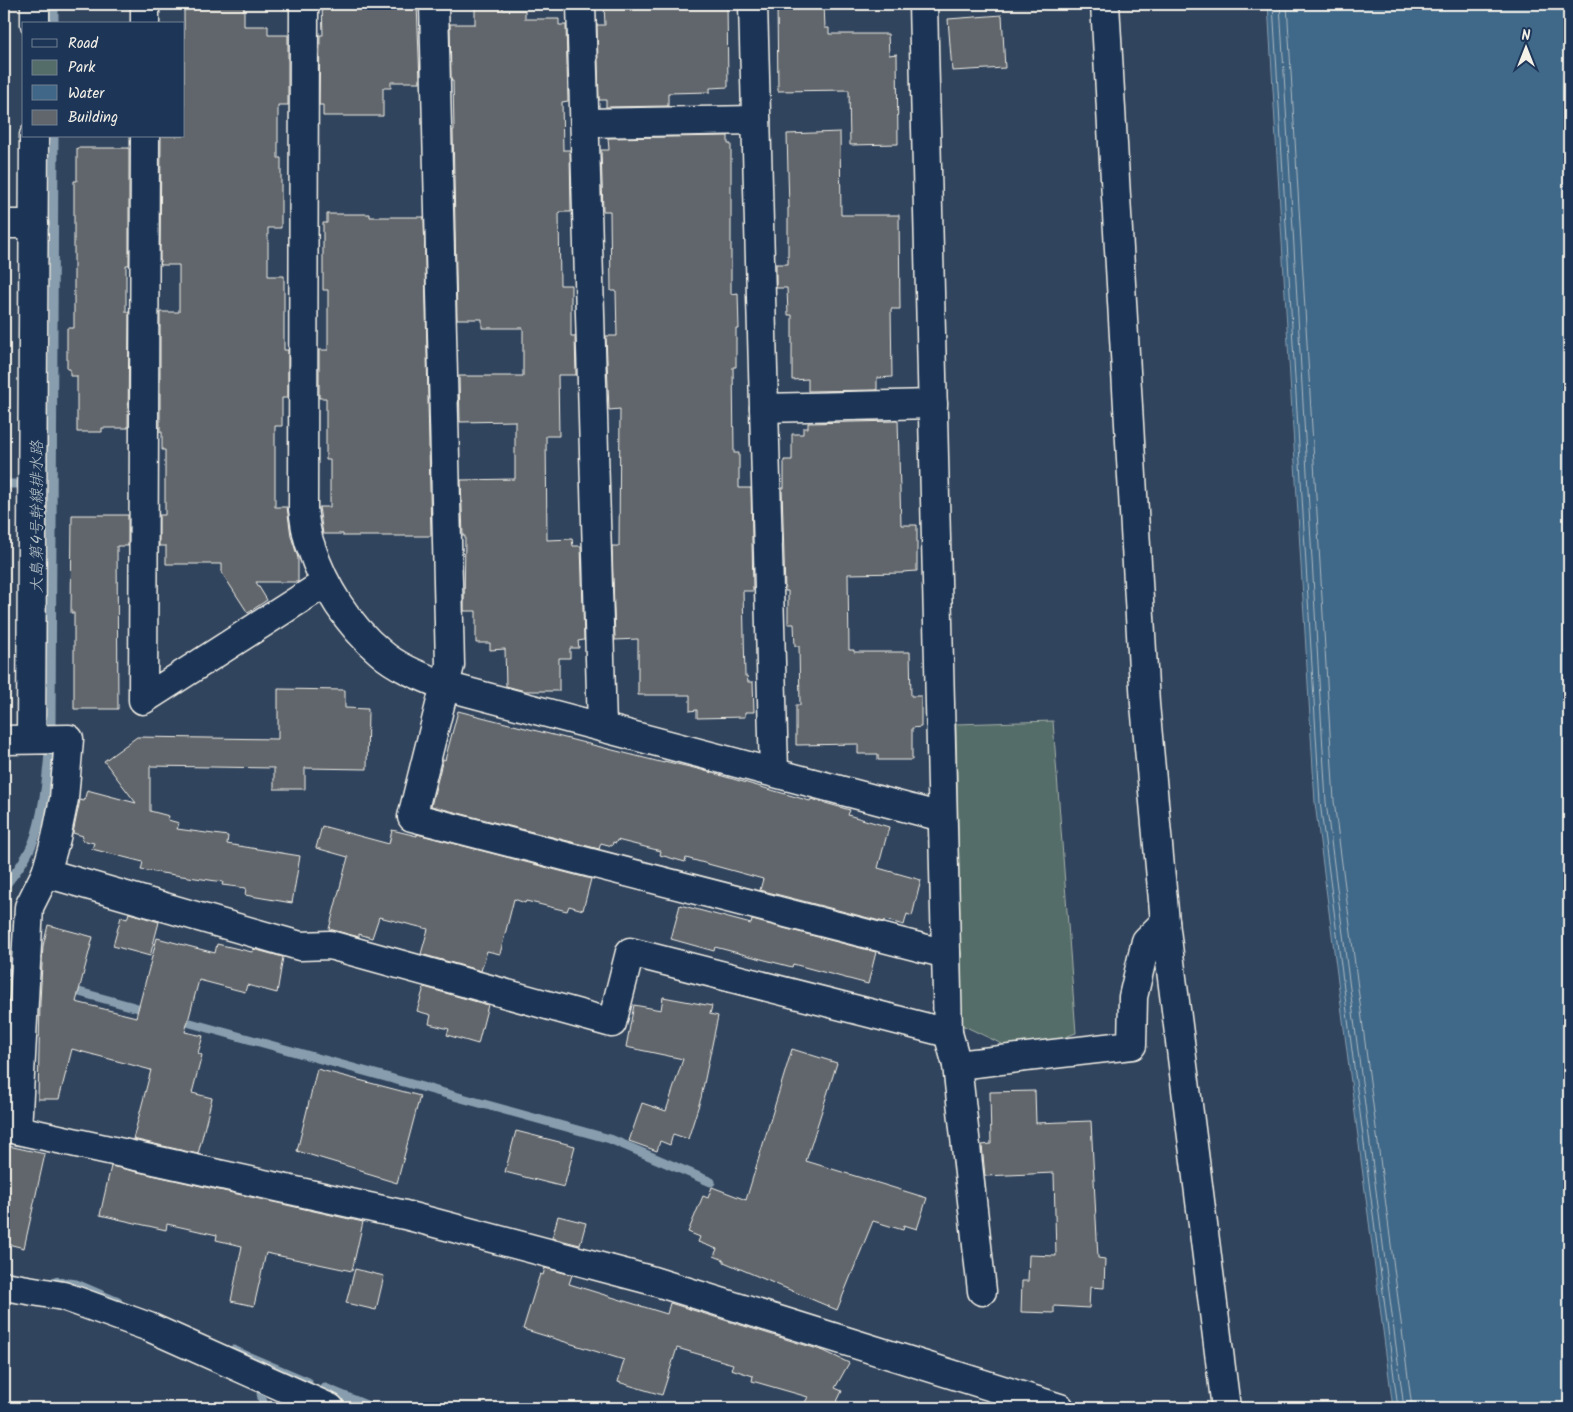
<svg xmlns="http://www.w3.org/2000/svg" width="1573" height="1412" font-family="Kalam,'Klee One',sans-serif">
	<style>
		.green { fill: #546d69; stroke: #a4afa8 }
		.water { fill: #406788; stroke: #889eae }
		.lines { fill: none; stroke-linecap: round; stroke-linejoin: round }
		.shore { stroke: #acbac2; stroke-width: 1 }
		.stream { stroke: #889eae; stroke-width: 9 }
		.building { fill: #61666c; stroke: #f4f1e8 }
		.minor-casing { stroke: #f4f1e8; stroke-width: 31 }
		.minor { stroke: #1d3557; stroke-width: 28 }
		.labels { text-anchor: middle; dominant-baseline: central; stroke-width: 4; stroke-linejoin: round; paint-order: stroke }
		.water-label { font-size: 16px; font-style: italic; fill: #b5c1c6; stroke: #1d3557 }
	</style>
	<rect width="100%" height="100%" fill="#31445d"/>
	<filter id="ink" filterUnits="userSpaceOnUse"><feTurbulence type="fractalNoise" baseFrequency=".02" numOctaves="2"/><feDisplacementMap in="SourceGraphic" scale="10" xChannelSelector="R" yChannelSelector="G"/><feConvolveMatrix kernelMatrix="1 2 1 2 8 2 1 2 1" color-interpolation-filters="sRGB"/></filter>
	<g filter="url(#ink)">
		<g class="green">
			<path d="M1053,721L1076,1033L1047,1044L1004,1045L962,1025L956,724Z"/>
			<path d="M4,978L13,981L9,1111L4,1113Z"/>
		</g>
		<path class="water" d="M1268,4H1569V1408H1393L1315,803Z"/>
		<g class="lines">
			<g class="shore">
				<path d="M1273,4L1320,802L1398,1408"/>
				<path d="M1280,4L1326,802L1404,1408"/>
				<path d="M1287,4L1334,801L1412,1408"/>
			</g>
			<g class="stream">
				<path d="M54,24V4"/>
				<path d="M4,484H17"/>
				<path d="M4,887C17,871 30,854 36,834C46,800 48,764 51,729L54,136"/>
				<path d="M4,971L11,973"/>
				<path d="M68,989L149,1011"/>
				<path d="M176,1019L610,1139L711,1182"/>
				<path d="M55,1281L76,1284L118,1302"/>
				<path d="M233,1350L308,1382"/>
				<path d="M325,1388L373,1408"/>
				<path d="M261,1393L264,1408"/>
			</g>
		</g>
		<g class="building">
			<path d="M184,4H244V26H268V35H288V105H278V158H281V228H268V276H284V350H288V398H282V426H275V507H287L291,536L298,558V582H256L267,600L248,613L222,573V564H166V546H159V515H165V450H162V432H160V312H179V265H160L161,136H184Z"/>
			<path d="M322,4H417L420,82H391V88H383V116H323V105H319L320,35H323Z"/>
			<path d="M475,4H503V10H525V19H559V25H566L568,101L562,102L563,150H570L571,212H559L560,285H571V336H575L576,375H558L559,436H546L547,540L572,539L573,546H581L584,640L578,641L579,648H570V658H559V691H525L506,686L505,649L490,650V643H476V611H464L465,536H463L461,480L515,479V421L460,422L459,376H523V328H482V319H457L453,130H454L453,81H451L450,24H475Z"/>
			<path d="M604,4H727L728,87L710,88V92L668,93V106L606,107V100H599L597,25H605Z"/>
			<path d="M777,4H824L825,28H829V34H888L889,55L897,54L898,144L850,145L849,90L778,91Z"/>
			<path d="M1002,15L1005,68L952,71L948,19Z"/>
			<path d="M840,132L841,215H899L900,309H891L892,377L877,378V390L808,391V379L792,380V315H788L787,288H776V264H788V208H789L787,134Z"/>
			<path d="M728,136V144H731V294L738,293L739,329H736V367H733L734,453H739V488H751L753,591H743L745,676H747L748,682H753L754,712H745V717L697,718V710L690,711V695H638V639L615,640L612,546H619L620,409L609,410L606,336H617L616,291H611L610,211H603L601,150H609L608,138Z"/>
			<path d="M77,148H129V265H126V312H129L128,428H102V432H77V376H70V369H67V328H74V181H77Z"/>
			<path d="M327,214H370V217H424L431,536H343V534H323L319,507H330V460H326V398H319V350H328V290H323V223H327Z"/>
			<path d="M898,421L901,525H917V571L903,572V573L848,574L849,650H854V652H910L911,696H921V727L912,728V760H878V754H858V744L796,745V705H800L799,646H795L794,624H788V591H785L782,488H784V460H792V434H803V428H808V423Z"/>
			<path d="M72,515H128V546H117L118,709H74V613H71Z"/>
			<path d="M278,689L345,690V708L368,709L367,769L305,768V789H274V768L150,766V811L169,816L168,820L179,823L177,829L228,836L227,844L300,856L292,903L245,895L246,888L222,885L223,882L141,870L143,862L92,849L94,843L82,840L83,836L73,833L80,800L84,801L87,790L136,803L104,761L137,737L278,739Z"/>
			<path d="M458,711L664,763V761L698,769L810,801L811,799L850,810L848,815L889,827L878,868L921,880L912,916L907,914L904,925L885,920L884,922L760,890L763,879L686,858L685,862L660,855L661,851L617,840L616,843L613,842L612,846L601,843L599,849L431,806L443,759L445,760Z"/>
			<path d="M322,826L389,844L392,830L417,836V834L591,879L583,910L569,906L567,911L526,901L525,903L514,899L500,954L487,951L481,971L421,954L428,929L379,917L372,938L359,934V937L329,929L348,857L316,848Z"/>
			<path d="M680,905L751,924L752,920L876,952L868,984L793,964L792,967L715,947L714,951L671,939Z"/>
			<path d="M129,913L159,922L150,956L113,946L121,917L127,919Z"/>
			<path d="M48,925L93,937L76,1002L136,1017L157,938L215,953L217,944L252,952L253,949L283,957L277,993L247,985L245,992L199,980L185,1032L203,1036L198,1053L202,1055L192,1093L212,1098L198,1154L133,1139L151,1070L72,1049L59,1099H38L40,1002L43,946Z"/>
			<path d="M424,987L488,1005L478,1044L447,1035L449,1029L429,1024L431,1015L417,1011Z"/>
			<path d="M663,997L712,1006L710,1014L718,1016L701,1098L688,1139L673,1134L670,1145L660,1141L657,1151L629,1141L642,1103L666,1111L683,1059L626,1047L634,1005L661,1010Z"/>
			<path d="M792,1049L837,1063L806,1161L927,1198L917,1229L904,1225L903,1230L873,1221L837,1310L724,1262V1260L714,1256L717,1249L698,1242L700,1237L688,1232L703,1196L708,1198L712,1187L746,1200Z"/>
			<path d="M317,1069L420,1096L397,1183L364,1173V1171L297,1151Z"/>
			<path d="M1035,1091L1036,1123L1091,1121L1098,1258L1105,1259L1104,1288L1090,1287L1089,1308L1054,1306V1313L1021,1312L1022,1281H1028L1029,1255L1056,1256L1054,1173L985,1176L982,1145L991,1144L990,1092Z"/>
			<path d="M516,1131L575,1146L564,1187L505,1172Z"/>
			<path d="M4,1145L45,1154L24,1248L4,1243Z"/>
			<path d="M111,1166L363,1222L352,1271L266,1253L254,1306L231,1301L242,1246L216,1240L217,1235L167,1224L166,1230L100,1215Z"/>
			<path d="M558,1216L586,1223L580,1245L552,1238Z"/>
			<path d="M545,1268L572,1275L569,1284L667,1314L670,1303L824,1351L849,1363L835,1388L842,1391L834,1408H802L808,1397L752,1381L753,1376L731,1369L733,1364L677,1348L662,1395L618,1382L624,1360L523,1329L540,1274L543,1275Z"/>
			<path d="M355,1269L384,1276L376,1310L346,1303Z"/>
		</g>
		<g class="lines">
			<g class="minor-casing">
				<g id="minor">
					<path d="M304,4L303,509C305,522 306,535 311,547C324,587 348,625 380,652C398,668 423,677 445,686L942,817"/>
					<path d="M434,4L450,665L412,817L946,954"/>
					<path d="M581,4L602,727"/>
					<path d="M753,4L774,772"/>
					<path d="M923,4L948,1033L957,1065L1132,1045L1133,997L1146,941L1165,922"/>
					<path d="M1105,4L1145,704L1165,922L1226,1408"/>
					<path d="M35,24V4"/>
					<path d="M145,24V4"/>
					<path d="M585,123L756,120"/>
					<path d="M145,136L143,700L325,583"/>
					<path d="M4,224H34"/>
					<path d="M764,408L933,404"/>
					<path d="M31,739L34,136"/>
					<path d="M4,740L69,739L64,799L56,838L46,873L29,907L17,1130"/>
					<path d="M46,873L300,946L330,945L612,1023L630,952L948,1033"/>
					<path d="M957,1065L982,1291"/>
					<path d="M4,1127L405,1215L650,1280L1060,1408"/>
					<path d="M4,1286L63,1296L149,1327L330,1408"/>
				</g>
			</g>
			<use href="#minor" class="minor"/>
		</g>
	</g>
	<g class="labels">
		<g class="water-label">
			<text transform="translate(37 517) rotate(-90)">大島第4号幹線排水路</text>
		</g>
	</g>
	<rect width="1573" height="1412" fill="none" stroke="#1d3557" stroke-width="20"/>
	<rect x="10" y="10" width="1553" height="1392" fill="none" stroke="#f4f1e8" stroke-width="2" filter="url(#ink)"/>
	<rect x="22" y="22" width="162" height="115" fill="#1d3557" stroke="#738091"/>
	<rect x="32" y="39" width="25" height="8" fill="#1d3557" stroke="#738091"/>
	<text x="68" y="48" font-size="15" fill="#f4f1e8">Road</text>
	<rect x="32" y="60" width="25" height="15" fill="#546d69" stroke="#738091"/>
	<text x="68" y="72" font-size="15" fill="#f4f1e8">Park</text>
	<rect x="32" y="85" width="25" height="15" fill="#406788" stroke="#738091"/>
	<text x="68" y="98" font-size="15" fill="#f4f1e8">Water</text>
	<rect x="32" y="110" width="25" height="15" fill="#61666c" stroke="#738091"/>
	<text x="68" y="122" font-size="15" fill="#f4f1e8">Building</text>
	<g transform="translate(1526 48)" stroke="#1d3557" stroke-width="4" paint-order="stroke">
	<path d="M0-4L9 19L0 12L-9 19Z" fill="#f4f1e8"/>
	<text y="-8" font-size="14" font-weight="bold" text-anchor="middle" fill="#f4f1e8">N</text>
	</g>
</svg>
